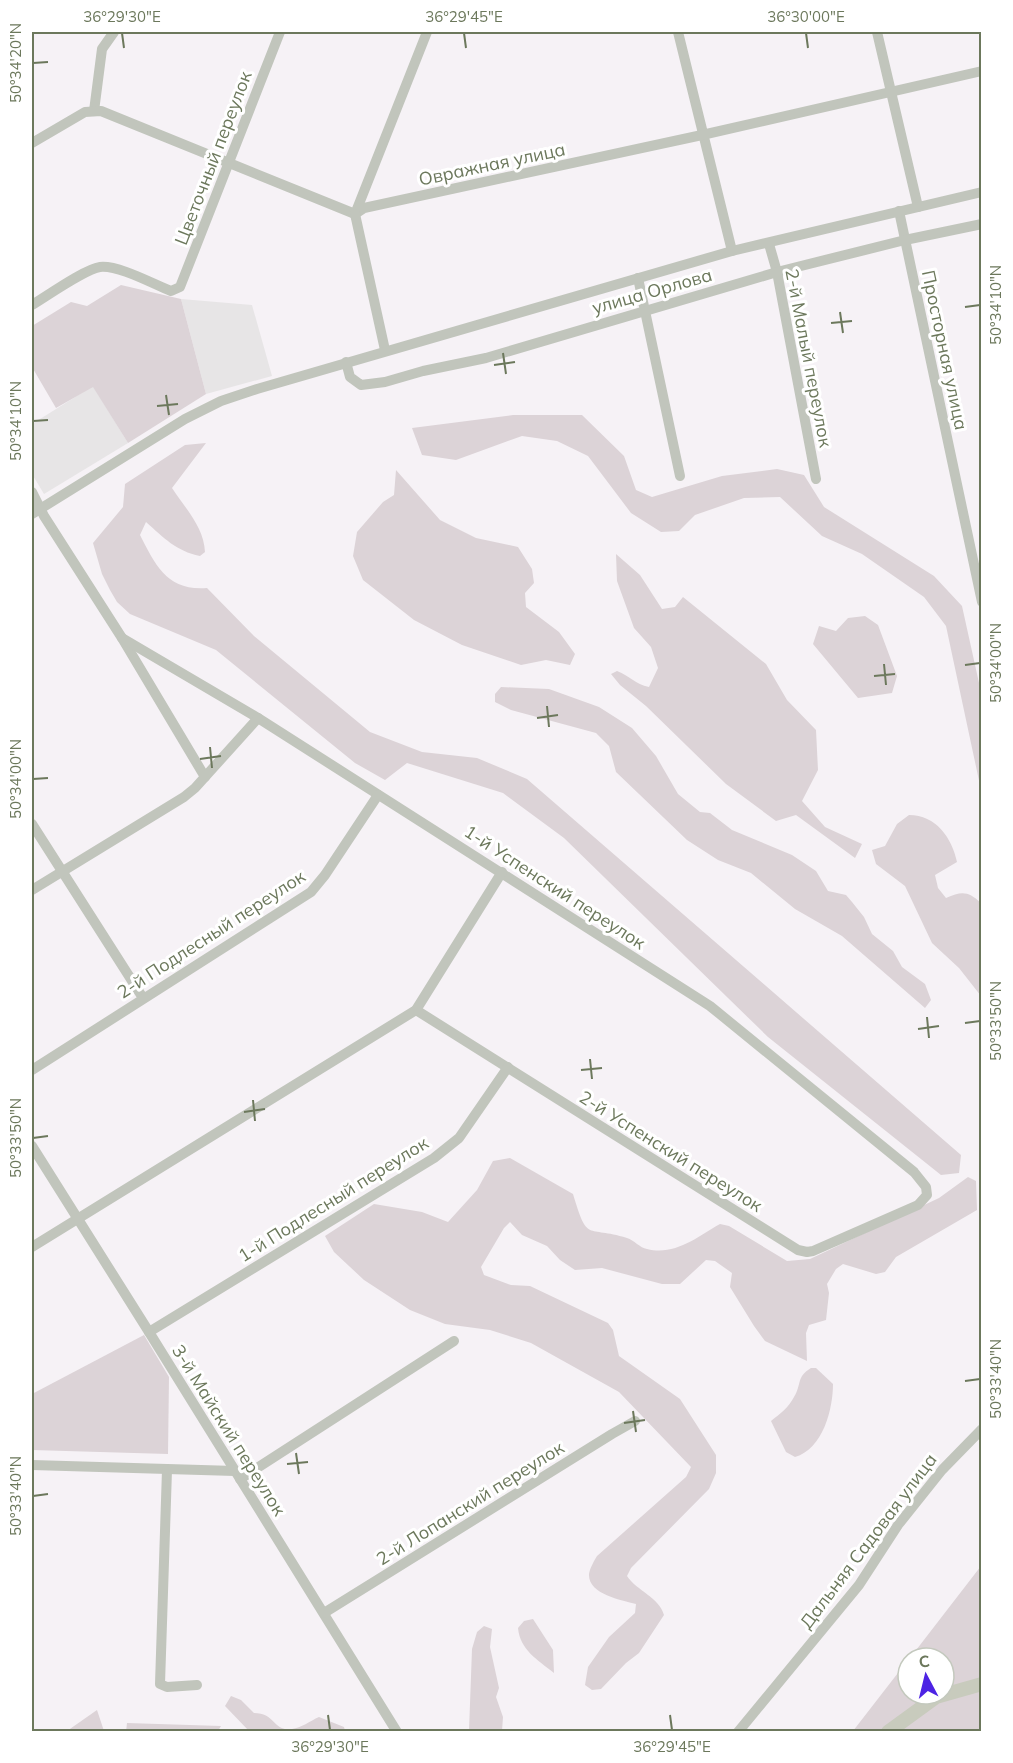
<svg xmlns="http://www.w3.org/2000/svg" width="1013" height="1763" font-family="Mulish,sans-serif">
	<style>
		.built { fill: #e7e5e6 }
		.green { fill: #dcd3d7 }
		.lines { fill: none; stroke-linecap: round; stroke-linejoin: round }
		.river { stroke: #c8cbbd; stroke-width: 14 }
		.minor { stroke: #c1c5bc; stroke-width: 10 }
		.ticks { fill: none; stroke: #6c785c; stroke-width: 2 }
		.labels { text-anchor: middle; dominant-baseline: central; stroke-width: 6; stroke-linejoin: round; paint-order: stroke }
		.street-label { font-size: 18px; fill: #6c785c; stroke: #fff }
		.neatline { fill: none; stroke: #6c785c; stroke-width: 2 }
		.ticks-label { font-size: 15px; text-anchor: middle; fill: #6c785c }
	</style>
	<rect width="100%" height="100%" fill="#f6f2f6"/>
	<g class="built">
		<path d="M181,299L252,305L272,376L206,394Z"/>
		<path d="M93,386L128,443L44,494L32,474V424Z"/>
	</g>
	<g class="green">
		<path d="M121,285L181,299L206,394L128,443L93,387L56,408L32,367V326L71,302L87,306Z"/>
		<path d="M513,415H582L624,456L636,490L652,497L722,476L777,469L804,475L824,507L934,576L962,606L981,692V790L946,626L924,597L862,554L822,536L780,497L744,498L695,515L679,531L661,532L631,513L588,456L557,441L522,436L456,460L422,455L412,428Z"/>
		<path d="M206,443L172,488C185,508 204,527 205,552L200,556C176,551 164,538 146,522L140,535C156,566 167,591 207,588L254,636L370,732L422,752L477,758L527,779L961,1155L959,1173L941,1175L768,1037L564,838L503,793L407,763L385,780L355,763L216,650L130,614L117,602L110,590L102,574L93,543L123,507L125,484L185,445Z"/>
		<path d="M396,470L440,520L476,538L518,547L532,569L534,583L525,593L526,607L559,632L575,654L570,665L546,660L521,665L462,645L414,620L363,580L353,556L357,532L383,502L394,495Z"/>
		<path d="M616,554L640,575L662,609L675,607L683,597L766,664L787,700L816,730L818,770L802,801L825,827L862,844L855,858L796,815L776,821L726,784L646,706L620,685L611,674L617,671C630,676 635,684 649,687L658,668L651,647L634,628L617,581Z"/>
		<path d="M865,616L878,625L897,676L892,693L858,698L813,644L819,626L836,631L848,618Z"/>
		<path d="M501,687L549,689L599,707L632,728L656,756L678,794L700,812L710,813L732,830L792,855L816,871L828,891L846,895L852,902L864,917L872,934L893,951L902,967L925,984L931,1000L925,1008L842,936L795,909L751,873L718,860L687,840L616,772L609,746L596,733L511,710L495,702V694Z"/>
		<path d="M909,815C936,815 952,838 957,862L935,875L938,888L946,898C962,891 968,891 981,903V996L959,968L932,943L905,886L876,864L872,850L885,846L897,824Z"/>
		<path d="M510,1158L573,1194C588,1244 586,1225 627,1238C634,1240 640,1248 647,1249C675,1256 697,1237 720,1224L729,1226L787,1261L810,1259L939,1198L968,1177L976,1181L977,1210L896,1257L885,1272L876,1274L843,1264L836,1269L827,1284L829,1293L826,1320L809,1325L806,1333L807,1361L765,1341L754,1326L730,1287L732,1273L715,1261L706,1260L680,1284H662L602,1268L575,1270L560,1260L547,1246L522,1235L510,1222L504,1228L481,1267L484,1275L511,1285L530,1286L608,1323L613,1330L619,1356L680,1399L716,1455V1473L709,1489L631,1568L627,1576C637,1591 659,1597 664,1615L639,1653L626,1663L601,1689L592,1690L585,1685L588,1667L609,1637L635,1613L636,1604C621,1600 588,1594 589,1574C590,1568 594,1561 597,1556L686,1477L691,1467L619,1392L531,1343L490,1330L445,1324L410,1310L364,1280L334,1252L325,1236L374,1204L422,1212L448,1222L477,1190L493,1161Z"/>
		<path d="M144,1335L169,1377L168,1454L32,1450V1394Z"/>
		<path d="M811,1368H816L833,1384C833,1409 823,1449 795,1457L786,1452L771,1421C780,1414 789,1407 794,1397C802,1384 796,1377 811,1368Z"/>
		<path d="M981,1566V1731H853L908,1660V1694H944V1658H910Z"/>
		<path d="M533,1619L553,1650L554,1673C538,1660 520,1650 518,1628L524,1621Z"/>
		<path d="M484,1626L492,1629L490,1647L499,1688L496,1697L503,1717L502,1731H469L472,1649L477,1632Z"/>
		<path d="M231,1696L241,1700L254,1713C276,1713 273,1732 292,1729C301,1728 310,1721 319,1717L344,1727L345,1731H249L225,1706Z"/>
		<path d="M97,1710L104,1731H67Z"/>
		<path d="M127,1723L221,1726L218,1731L126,1732Z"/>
	</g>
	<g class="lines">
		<path class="river" d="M888,1732L936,1697L982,1684"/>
		<g class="minor">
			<path d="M678,32L732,251"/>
			<path d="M877,32L918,207"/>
			<path d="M94,111L102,49L114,32"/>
			<path d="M32,143L85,112L101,111L355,214"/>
			<path d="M899,211L982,602"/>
			<path d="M355,214L364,208L702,135L982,71"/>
			<path d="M355,214L427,32"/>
			<path d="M355,214L385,350"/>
			<path d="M769,244L777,272L816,479"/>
			<path d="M638,278L680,476"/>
			<path d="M32,305C47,296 85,269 100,267C119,265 153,284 171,291L180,287L280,32"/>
			<path d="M346,362L350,377L361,385L385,382L423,371L486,358L777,272L905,240L982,224"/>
			<path d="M32,492L44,516L122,638L205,777"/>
			<path d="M32,514L185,419L221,401L257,389L732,251L982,192"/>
			<path d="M122,638L258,718L710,1006L914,1172L926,1187L927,1195L918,1205L813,1251L807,1252L798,1250L416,1010"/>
			<path d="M32,824L143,998"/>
			<path d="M32,890L184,797L195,788L258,718"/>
			<path d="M32,1070L311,892L325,875L378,795"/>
			<path d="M32,1146L149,1332L397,1732"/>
			<path d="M32,1247L416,1010L502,872"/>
			<path d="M149,1332L434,1158L459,1138L508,1067"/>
			<path d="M32,1465L235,1471"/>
			<path d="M167,1470L160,1684L167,1687L197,1685"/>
			<path d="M240,1479L454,1341"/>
			<path d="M324,1613L612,1434L635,1421"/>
			<path d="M738,1732L859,1585L898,1525L942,1470L982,1429"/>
		</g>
	</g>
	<path class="ticks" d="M122,33L124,48M464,33L466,48M806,33L808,48M33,63L48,62M965,307L980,305M840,312L843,333M831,323L852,321M503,353L506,374M494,365L515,362M166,395L169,415M157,406L178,404M33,421L48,420M884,664L886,685M965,665L980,663M874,676L895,674M547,706L549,727M537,718L558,715M210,747L212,768M200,759L221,756M33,779L48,778M927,1017L929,1038M965,1023L980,1021M918,1029L939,1026M590,1059L592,1079M581,1070L602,1068M253,1100L255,1121M244,1112L265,1109M33,1138L48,1136M965,1381L980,1379M633,1411L636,1432M624,1423L645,1420M296,1453L299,1474M287,1464L308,1462M33,1496L48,1494M328,1715L330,1730M670,1715L672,1730"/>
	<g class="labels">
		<g class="street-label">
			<text transform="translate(213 158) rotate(-69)">Цветочный переулок</text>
			<text transform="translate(492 164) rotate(-12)">Овражная улица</text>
			<text transform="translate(652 291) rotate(-16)">улица Орлова</text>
			<text transform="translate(945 350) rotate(78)">Просторная улица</text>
			<text transform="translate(809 358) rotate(79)">2-й Малый переулок</text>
			<text transform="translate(555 887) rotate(33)">1-й Успенский переулок</text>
			<text transform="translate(211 934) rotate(-33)">2-й Подлесный переулок</text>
			<text transform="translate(671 1151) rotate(32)">2-й Успенский переулок</text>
			<text transform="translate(333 1199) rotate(-32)">1-й Подлесный переулок</text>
			<text transform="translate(229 1430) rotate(58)">3-й Майский переулок</text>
			<text transform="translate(470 1503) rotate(-32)">2-й Лопанский переулок</text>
			<text transform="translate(868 1541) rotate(-53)">Дальняя Садовая улица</text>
		</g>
	</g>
	<rect width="1013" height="1763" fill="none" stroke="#ffffff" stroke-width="66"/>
	<g transform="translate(926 1676) rotate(353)"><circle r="28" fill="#ffffff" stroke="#c4c9be" stroke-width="1.5"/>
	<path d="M0-4.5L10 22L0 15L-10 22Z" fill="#4d23e4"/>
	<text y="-9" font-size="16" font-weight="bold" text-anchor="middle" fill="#6c785c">С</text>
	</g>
	<rect x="33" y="33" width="947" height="1697" class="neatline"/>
	<g class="ticks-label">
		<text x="122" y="22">36°29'30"E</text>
		<text x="464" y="22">36°29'45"E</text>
		<text x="806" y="22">36°30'00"E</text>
		<text transform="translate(16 63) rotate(-90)" y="5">50°34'20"N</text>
		<text transform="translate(996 305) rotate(-90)" y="5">50°34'10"N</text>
		<text transform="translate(16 421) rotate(-90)" y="5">50°34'10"N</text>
		<text transform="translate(996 663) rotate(-90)" y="5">50°34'00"N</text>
		<text transform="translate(16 779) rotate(-90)" y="5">50°34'00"N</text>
		<text transform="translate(996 1021) rotate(-90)" y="5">50°33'50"N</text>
		<text transform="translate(16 1138) rotate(-90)" y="5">50°33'50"N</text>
		<text transform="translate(996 1379) rotate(-90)" y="5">50°33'40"N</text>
		<text transform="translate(16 1496) rotate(-90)" y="5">50°33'40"N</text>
		<text x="330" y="1752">36°29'30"E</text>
		<text x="672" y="1752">36°29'45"E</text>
	</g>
</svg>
